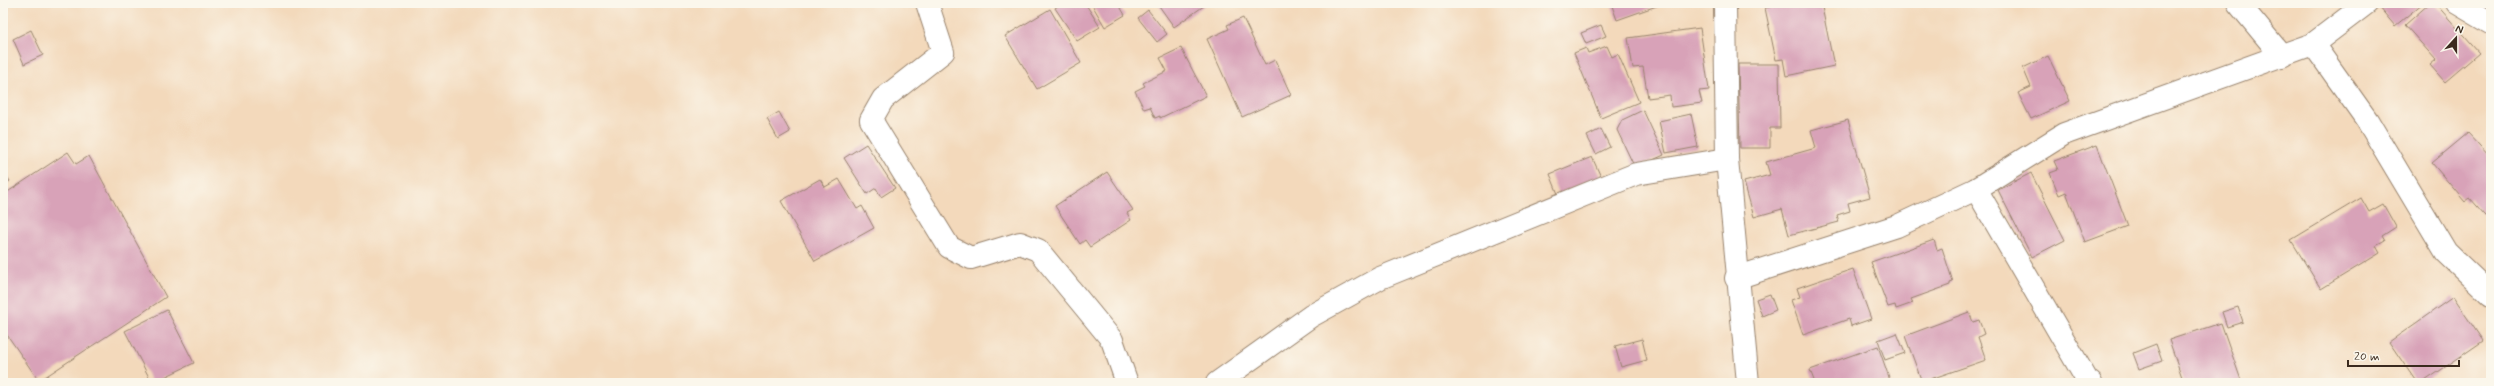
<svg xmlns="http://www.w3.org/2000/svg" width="2494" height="386" font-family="Mynerve,sans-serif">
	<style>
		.building { fill: #d8a2b8 }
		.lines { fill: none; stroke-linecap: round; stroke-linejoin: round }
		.street-casing { stroke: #97826c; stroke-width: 24 }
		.street { stroke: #fff; stroke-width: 22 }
	</style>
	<rect width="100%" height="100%" fill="#fbf7ec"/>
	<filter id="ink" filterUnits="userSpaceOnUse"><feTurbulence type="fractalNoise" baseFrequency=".025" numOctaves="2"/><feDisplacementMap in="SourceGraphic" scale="8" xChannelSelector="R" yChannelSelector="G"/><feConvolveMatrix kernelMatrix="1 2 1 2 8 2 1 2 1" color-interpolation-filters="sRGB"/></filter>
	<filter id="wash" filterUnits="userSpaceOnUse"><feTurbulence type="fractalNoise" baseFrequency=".012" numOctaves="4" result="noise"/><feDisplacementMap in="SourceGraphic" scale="16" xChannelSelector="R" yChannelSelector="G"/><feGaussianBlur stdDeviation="0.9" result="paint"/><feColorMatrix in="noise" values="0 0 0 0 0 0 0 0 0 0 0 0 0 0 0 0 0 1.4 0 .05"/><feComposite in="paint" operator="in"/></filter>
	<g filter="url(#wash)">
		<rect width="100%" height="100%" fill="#f3d9bb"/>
		<g id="blocks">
			<g class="building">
				<path d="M1062,3H1085L1100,27L1077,41L1055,8Z"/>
				<path d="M1091,3H1118L1125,15L1105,27Z"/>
				<path d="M1157,3H1208L1174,27Z"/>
				<path d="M1611,3H1665L1617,20Z"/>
				<path d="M1787,3H1834L1822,7L1834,66L1786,76L1783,59L1776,60L1765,8Z"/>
				<path d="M2384,3H2423L2395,26L2379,7Z"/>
				<path d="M2430,3H2435L2479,53L2445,82L2430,65L2436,60L2405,25Z"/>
				<path d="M1050,9L1081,63L1037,89L1005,36Z"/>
				<path d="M1148,10L1167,34L1157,42L1138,18Z"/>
				<path d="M1243,18L1265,65L1275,60L1291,95L1242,117L1207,39L1229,29L1227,25Z"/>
				<path d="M1601,25L1606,36L1586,44L1581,33Z"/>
				<path d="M1700,28L1709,90L1699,91L1702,103L1671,107L1670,95L1648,98L1643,67L1633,68L1628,38Z"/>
				<path d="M31,30L43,55L24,64L13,39Z"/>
				<path d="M1607,46L1612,57L1618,54L1639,102L1601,118L1574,53L1586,48L1588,53Z"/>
				<path d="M1181,48L1206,96L1160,118V116L1155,118L1150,107L1144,109L1135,91L1145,86L1143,83L1167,71L1160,58Z"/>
				<path d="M2048,56L2070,101L2031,119L2018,93L2031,87L2023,68Z"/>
				<path d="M1738,64H1779L1780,128H1770V148H1740Z"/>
				<path d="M3,68L8,76L3,79Z"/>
				<path d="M1643,110L1664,155L1635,168L1617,130L1622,120Z"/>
				<path d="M779,112L790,132L778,139L767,119Z"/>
				<path d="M1691,114L1698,147L1666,153L1659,121Z"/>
				<path d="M1848,120L1870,197L1848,203L1850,211L1837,215L1839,222L1789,235L1782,209L1754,217L1744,182L1770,175L1766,162L1816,148L1811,130Z"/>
				<path d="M1601,129L1610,147L1596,154L1587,136Z"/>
				<path d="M2468,133L2491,158V222L2470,198L2465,202L2432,163Z"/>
				<path d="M866,144L895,188L881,197L876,188L867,194L844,158Z"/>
				<path d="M2097,145L2128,226L2085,242L2066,192L2059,195L2050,173L2058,170L2054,161Z"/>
				<path d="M68,152L76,164L89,156L166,297L39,381L3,329V195Z"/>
				<path d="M1592,157L1601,177L1558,194L1550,174Z"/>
				<path d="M3,171L10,181L3,186Z"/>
				<path d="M1107,172L1133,210L1127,213L1131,220L1090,247L1085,240L1080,244L1055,206Z"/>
				<path d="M2031,173L2065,240L2032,257L1998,190Z"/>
				<path d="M820,179L825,187L839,179L857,209L862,206L874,228L815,261L781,201Z"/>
				<path d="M2361,198L2369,212L2383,204L2396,227L2382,236L2385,241L2376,246L2380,253L2321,289L2291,240Z"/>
				<path d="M1934,240L1937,250L1942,248L1953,282L1950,283V285L1911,299L1913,303L1896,309L1895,305L1888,307L1871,262Z"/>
				<path d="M1853,269L1871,319L1851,326L1849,319L1803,335L1791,300L1800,297L1797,288Z"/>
				<path d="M1770,294L1776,310L1762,316L1756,299Z"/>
				<path d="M2453,297L2483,341L2422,383H2417L2389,342Z"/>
				<path d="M2238,307L2243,322L2227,327L2222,312Z"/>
				<path d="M167,310L194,363L152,383L125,331Z"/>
				<path d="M1969,312L1973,322L1979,320L1984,334L1978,337L1986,360L1922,382L1905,336Z"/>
				<path d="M2221,323L2242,383H2184L2169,340Z"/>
				<path d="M1897,333L1905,353L1885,360L1878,340Z"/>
				<path d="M1642,339L1647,360L1621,367L1615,346Z"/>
				<path d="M2156,344L2162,361L2139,369L2133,353Z"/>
				<path d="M1878,346L1891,383H1815L1810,370Z"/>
			</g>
		</g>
	</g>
	<g filter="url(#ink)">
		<use href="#blocks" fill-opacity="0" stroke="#97826c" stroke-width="1"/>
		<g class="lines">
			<g class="street-casing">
				<g id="street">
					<path d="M927,3L943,52L883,99L871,120L949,247L971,258L1020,243L1038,250L1112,340L1127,383"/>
					<path d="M1725,3L1727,159L1748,383"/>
					<path d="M2238,3L2282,56"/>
					<path d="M2367,3L2313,44L2367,120L2446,252L2491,295"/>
					<path d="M2457,3L2491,23"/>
					<path d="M1976,189L2087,380L2091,383"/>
					<path d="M1736,278L1897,226L1976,189L2064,134L2313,44"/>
					<path d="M1217,383L1311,316L1380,278L1636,174L1727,159"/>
				</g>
			</g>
			<use href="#street" class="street"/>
		</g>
	</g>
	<rect width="2494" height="386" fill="none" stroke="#fbf7ec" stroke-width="16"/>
	<g transform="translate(2456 38) rotate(21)" stroke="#fbf7ec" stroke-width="3" paint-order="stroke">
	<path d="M0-3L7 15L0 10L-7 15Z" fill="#3b2a1e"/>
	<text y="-6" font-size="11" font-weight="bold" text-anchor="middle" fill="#3b2a1e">N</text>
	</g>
	<path d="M2348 360v6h111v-6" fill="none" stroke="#3b2a1e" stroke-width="2"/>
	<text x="2354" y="360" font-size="12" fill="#3b2a1e" stroke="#fbf7ec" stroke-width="3" paint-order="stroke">20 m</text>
</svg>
